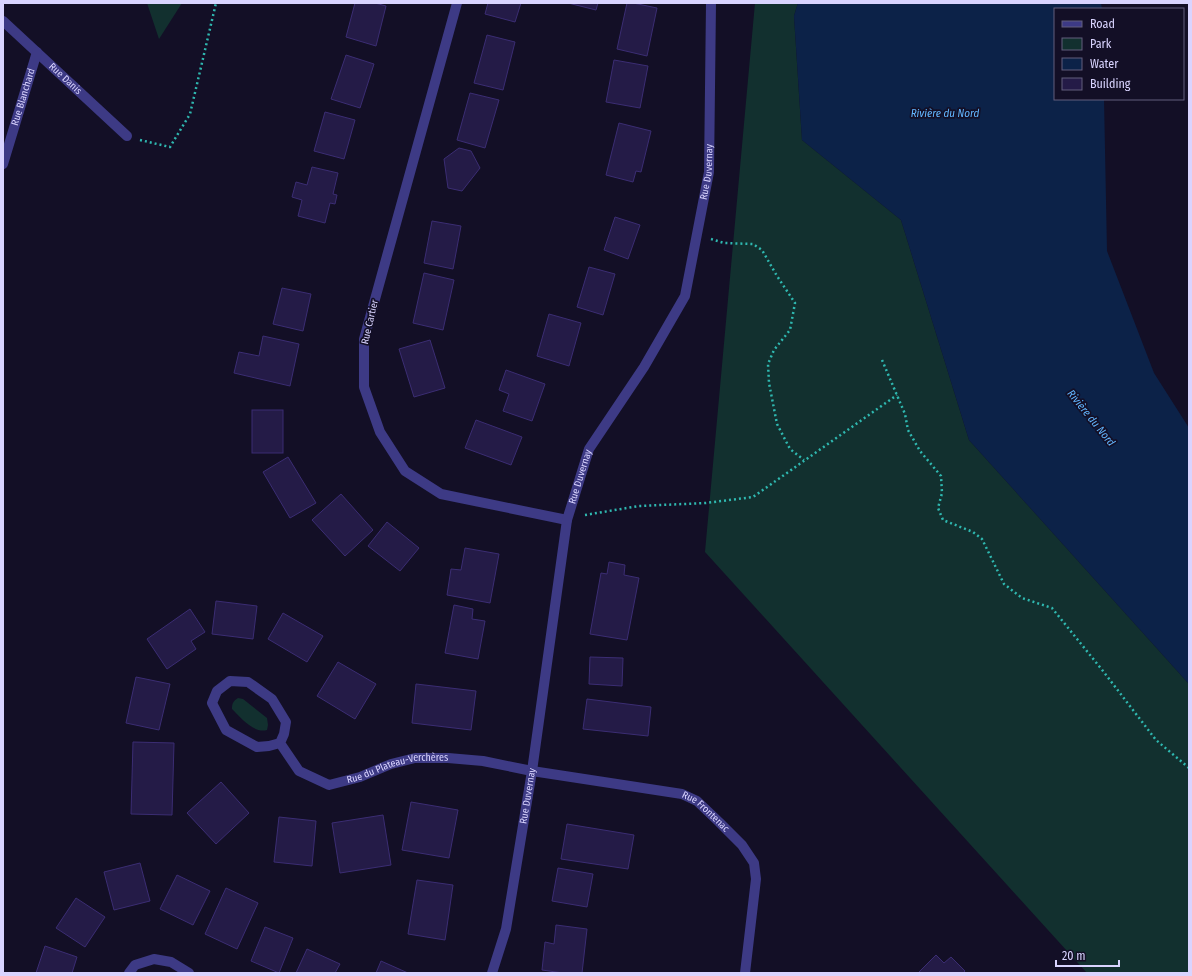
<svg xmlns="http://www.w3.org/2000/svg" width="1192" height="976" font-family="'Fira Sans Condensed',sans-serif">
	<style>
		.green { fill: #12302f }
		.water { fill: #0c2248 }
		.building { fill: #241b47; stroke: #3b2d73 }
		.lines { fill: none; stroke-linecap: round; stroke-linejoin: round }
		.path { stroke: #2fb8b0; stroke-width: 2.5; stroke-dasharray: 2 3; stroke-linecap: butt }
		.street { stroke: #3d3a85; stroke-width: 10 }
		.labels { text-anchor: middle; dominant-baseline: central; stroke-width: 3.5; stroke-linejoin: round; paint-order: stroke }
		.street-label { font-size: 10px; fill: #d9d4ff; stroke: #130f26 }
		.water-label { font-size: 11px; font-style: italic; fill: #62b6ff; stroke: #130f26 }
	</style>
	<rect width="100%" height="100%" fill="#130f26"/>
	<g class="green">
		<path d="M147,3H182L159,39Z"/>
		<path d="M755,3H798L794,16L802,140L901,220L969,440L1189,684V973H1087L705,552Z"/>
		<path d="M238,698L243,699L267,718L268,725L267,730C254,734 240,717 232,709C232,704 233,701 238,698Z"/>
	</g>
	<path class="water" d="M798,3H1101L1102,9H1055V99H1104L1107,251L1154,373L1189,428V684L969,440L901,220L802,140L794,16Z"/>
	<g class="building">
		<path d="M355,3H375L386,6L376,46L346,37Z"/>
		<path d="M488,3H521L515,22L485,14Z"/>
		<path d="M568,3H598L596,10Z"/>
		<path d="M627,3H633L657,8L647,56L617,49Z"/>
		<path d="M487,35L515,42L503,90L474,83Z"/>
		<path d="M346,55L374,64L360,108L331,99Z"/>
		<path d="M614,60L648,66L640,108L606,102Z"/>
		<path d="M470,93L499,100L485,148L457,140Z"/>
		<path d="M325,112L355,120L344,159L314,151Z"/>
		<path d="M619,123L651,131L641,172L636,171L633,182L606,175Z"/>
		<path d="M459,148L471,151L480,168L462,191L448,188L444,159Z"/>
		<path d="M312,167L338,173L333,194L337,195L335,204L330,203L325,223L298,216L302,200L292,197L296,182L307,185Z"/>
		<path d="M615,217L640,225L628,259L604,250Z"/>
		<path d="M432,221L461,226L453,269L424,263Z"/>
		<path d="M589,267L615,274L603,315L577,307Z"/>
		<path d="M424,273L454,280L443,330L413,323Z"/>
		<path d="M282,288L311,294L303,331L273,324Z"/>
		<path d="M549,314L581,323L569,366L537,356Z"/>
		<path d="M263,336L299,344L290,386L234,373L239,352L259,356Z"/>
		<path d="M430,340L445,388L414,397L399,349Z"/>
		<path d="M506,370L545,384L532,421L503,411L509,394L499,390Z"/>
		<rect x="252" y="410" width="31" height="43"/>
		<path d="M476,420L522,437L511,465L465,448Z"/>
		<path d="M288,457L316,503L290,518L263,472Z"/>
		<path d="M341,494L373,530L345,556L312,520Z"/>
		<path d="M387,522L419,548L400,571L368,546Z"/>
		<path d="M465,548L499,554L490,603L447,595L451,569L461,570Z"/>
		<path d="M609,562L625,565L624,575L639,578L627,640L590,634L601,573L607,574Z"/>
		<path d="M216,601L257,606L253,639L212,634Z"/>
		<path d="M454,605L473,609L472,619L485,621L478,659L445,653Z"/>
		<path d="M190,609L205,632L191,641L196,649L167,669L147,639Z"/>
		<path d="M283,613L323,636L307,662L268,639Z"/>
		<path d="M590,657L623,658L622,686L589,684Z"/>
		<path d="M338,662L376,684L355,719L317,696Z"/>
		<path d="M136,677L170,684L159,730L126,723Z"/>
		<path d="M416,684L476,691L471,730L412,723Z"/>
		<path d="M587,699L651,707L648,736L583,729Z"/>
		<path d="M133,742L174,743L172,815L131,814Z"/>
		<path d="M221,782L249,813L216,844L187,813Z"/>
		<path d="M411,802L458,810L449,858L402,850Z"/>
		<path d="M383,815L391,865L340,873L332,823Z"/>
		<path d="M279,817L316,821L312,866L274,862Z"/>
		<path d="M567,824L634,835L628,869L561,859Z"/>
		<path d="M140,863L150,901L114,910L104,872Z"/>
		<path d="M558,868L593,874L587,907L552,901Z"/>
		<path d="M177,875L210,891L193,925L160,909Z"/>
		<path d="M417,880L453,885L445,940L408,934Z"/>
		<path d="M226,888L258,903L237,949L205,934Z"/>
		<path d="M76,898L105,917L85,947L56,928Z"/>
		<path d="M556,925L587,929L582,973H563L542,970L545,942L554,944Z"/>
		<path d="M265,927L293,938L279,973L251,961Z"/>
		<path d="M45,946L77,957L72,973H36Z"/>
		<path d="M307,949L340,964L335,973H296Z"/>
		<path d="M936,955L944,963L951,957L965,971L963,973H918Z"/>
		<path d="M381,961L408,973H376Z"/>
	</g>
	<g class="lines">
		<g class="path">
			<path d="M140,140L170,147L190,114L216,3"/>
			<path d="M711,239L724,243L753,244L762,250L777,276L795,303L790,330L774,350L768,364L769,383L777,424L790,449L804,460"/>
			<path d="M882,360L905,414L908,430L920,451L941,476L942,493L938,508L943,520L973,532L982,539L1004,584L1022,598L1052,608L1103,671L1156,740L1189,768"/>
			<path d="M585,515L639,506L706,503L753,497L897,395"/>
		</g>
		<g class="street">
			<path d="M457,3L364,339V387L380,432L405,471L441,494L567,520"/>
			<path id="s1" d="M3,21L127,136"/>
			<path id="s2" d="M3,164L37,52"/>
			<path id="s3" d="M280,743L284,734L286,722L272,699L248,682L230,681L217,691L212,703L226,730L257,747L269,746L280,743L299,771L329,785L360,777L391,764L415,758H448L483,761L532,771L682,794L697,801L719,822L742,845L754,863L756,879L745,973"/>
			<path d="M129,973L135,965L154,959L171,962L189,973"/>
			<path id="s4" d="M492,973L506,929L532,771L567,520L589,449L644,367L685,296L709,172L711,3"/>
		</g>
	</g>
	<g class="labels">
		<g class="street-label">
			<text stroke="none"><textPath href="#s1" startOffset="85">Rue Danis</textPath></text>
			<text stroke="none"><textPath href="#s2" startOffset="70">Rue Blanchard</textPath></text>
			<text stroke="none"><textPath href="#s4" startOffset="841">Rue Duvernay</textPath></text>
			<text transform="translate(370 322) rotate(-77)">Rue Cartier</text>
			<text stroke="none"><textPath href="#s4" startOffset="505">Rue Duvernay</textPath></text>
			<text stroke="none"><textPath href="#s3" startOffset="353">Rue du Plateau-Verchères</textPath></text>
			<text stroke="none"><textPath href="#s4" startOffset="181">Rue Duvernay</textPath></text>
			<text stroke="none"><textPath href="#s3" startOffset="672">Rue Frontenac</textPath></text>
		</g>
		<g class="water-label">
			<text x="945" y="113">Rivière du Nord</text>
			<text transform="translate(1091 418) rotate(51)">Rivière du Nord</text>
		</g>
	</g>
	<rect width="1192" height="976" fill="none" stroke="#d9d4ff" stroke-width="8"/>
	<rect x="1054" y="8" width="130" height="92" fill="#130f26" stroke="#625e7d"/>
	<rect x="1062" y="21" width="20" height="6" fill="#3d3a85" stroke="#625e7d"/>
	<text x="1090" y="28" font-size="12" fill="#d9d4ff">Road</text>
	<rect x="1062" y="38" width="20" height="12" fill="#12302f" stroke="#625e7d"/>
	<text x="1090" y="48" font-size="12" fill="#d9d4ff">Park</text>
	<rect x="1062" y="58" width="20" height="12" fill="#0c2248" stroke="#625e7d"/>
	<text x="1090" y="68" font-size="12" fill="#d9d4ff">Water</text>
	<rect x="1062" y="78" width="20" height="12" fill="#241b47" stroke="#625e7d"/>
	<text x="1090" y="88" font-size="12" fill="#d9d4ff">Building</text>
	<path d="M1056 960v6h63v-6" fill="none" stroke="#d9d4ff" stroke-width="2"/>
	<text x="1062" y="960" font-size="12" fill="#d9d4ff" stroke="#130f26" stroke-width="3" paint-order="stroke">20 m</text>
</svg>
